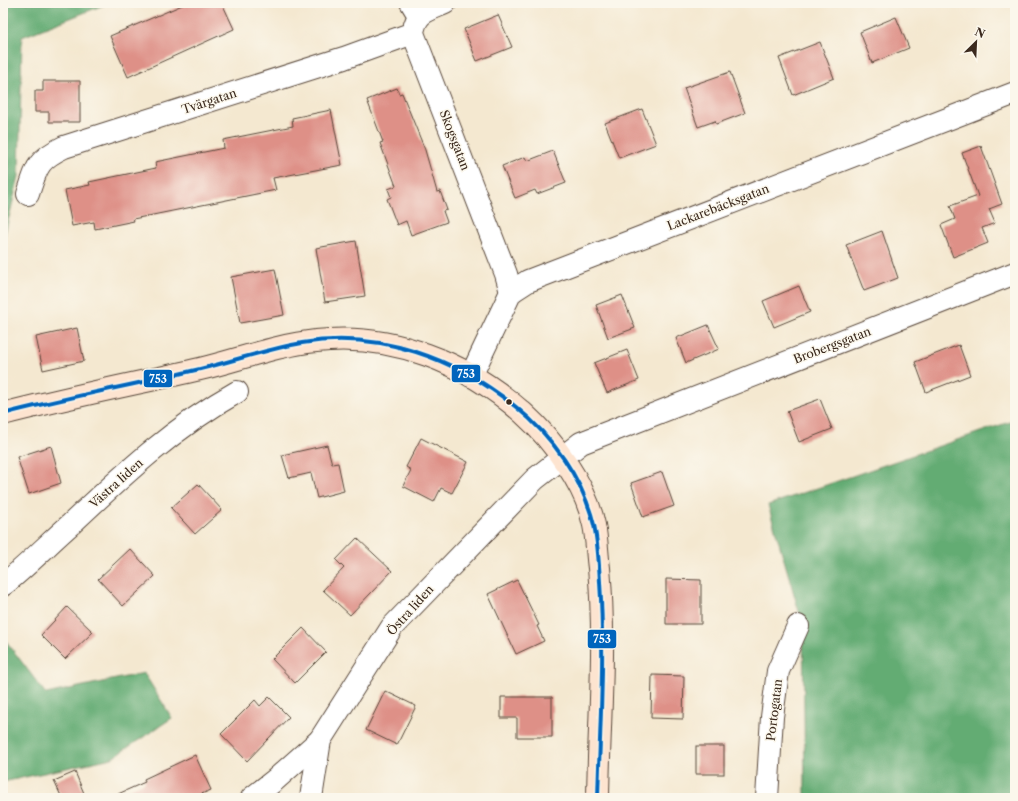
<svg xmlns="http://www.w3.org/2000/svg" width="1018" height="801" font-family="'Libre Caslon Text',serif">
	<style>
		.forest { fill: #63ac73; stroke: #4f6b48 }
		.building { fill: #de9087 }
		.lines { fill: none; stroke-linecap: round; stroke-linejoin: round }
		.lane-casing { stroke: #574639; stroke-width: 18 }
		.street-casing { stroke: #574639; stroke-width: 24 }
		.secondary-casing { stroke: #574639; stroke-width: 24 }
		.lane { stroke: #fff; stroke-width: 16 }
		.street { stroke: #fff; stroke-width: 22 }
		.secondary { stroke: #fde4d0; stroke-width: 22 }
		.bus-1-casing { stroke: #fbf7ec; stroke-width: 7 }
		.bus-1 { stroke: #0065bd; stroke-width: 4 }
		.bus-dot { fill: #3b2a1e; stroke: #fbf7ec; stroke-width: 1.5 }
		.labels { text-anchor: middle; dominant-baseline: central; stroke-width: 3; stroke-linejoin: round; paint-order: stroke }
		.street-label { font-size: 12px; fill: #3b2a1e; stroke: #fbf7ec }
		.line-badge { stroke: #fbf7ec; stroke-width: 1.5 }
		.badge-label { font-size: 11px; text-anchor: middle; font-weight: bold; fill: #fff }
	</style>
	<rect width="100%" height="100%" fill="#fbf7ec"/>
	<filter id="ink" filterUnits="userSpaceOnUse"><feTurbulence type="fractalNoise" baseFrequency=".025" numOctaves="2"/><feDisplacementMap in="SourceGraphic" scale="8" xChannelSelector="R" yChannelSelector="G"/><feConvolveMatrix kernelMatrix="1 2 1 2 8 2 1 2 1" color-interpolation-filters="sRGB"/></filter>
	<filter id="wash" filterUnits="userSpaceOnUse"><feTurbulence type="fractalNoise" baseFrequency=".012" numOctaves="4" result="noise"/><feDisplacementMap in="SourceGraphic" scale="16" xChannelSelector="R" yChannelSelector="G"/><feGaussianBlur stdDeviation="0.9" result="paint"/><feColorMatrix in="noise" values="0 0 0 0 0 0 0 0 0 0 0 0 0 0 0 0 0 1.4 0 .05"/><feComposite in="paint" operator="in"/></filter>
	<g filter="url(#wash)">
		<rect width="100%" height="100%" fill="#f4e8d0"/>
		<g class="forest">
			<path d="M3,3H109L22,37L19,176L3,242Z"/>
			<path d="M1015,420V798L805,797L803,625L768,505Z"/>
			<path d="M3,637L46,694L144,673L172,718L112,758L3,782Z"/>
		</g>
		<g id="blocks">
			<g class="building">
				<path d="M187,3H222L234,29L128,77L110,36Z"/>
				<path d="M498,15L512,47L477,61L464,29Z"/>
				<path d="M896,17L909,48L872,63L860,32Z"/>
				<path d="M820,42L834,78L793,95L779,58Z"/>
				<path d="M730,72L745,113L716,124L715,121L698,127L684,88Z"/>
				<path d="M43,81H80V122H49V112H35V91H43Z"/>
				<path d="M397,88L399,94L402,93L425,150L437,192L440,191L447,210L443,211L447,222L411,235L406,221L397,225L387,199L391,197L388,189L396,186L380,143L383,142L367,100Z"/>
				<path d="M642,109L656,144L619,158L605,123Z"/>
				<path d="M331,110L342,165L273,178L276,190L133,219L134,221L95,229L94,222L72,226L65,190L90,185L89,182L156,168L155,162L224,148L223,140L293,126L292,118Z"/>
				<path d="M981,146L1002,204L989,209L995,223L982,228L988,243L953,257L941,225L955,219L950,206L978,196L962,153Z"/>
				<path d="M553,151L566,183L537,194L535,190L515,198L502,166L525,157L527,161Z"/>
				<path d="M882,231L898,278L864,291L846,245Z"/>
				<path d="M356,241L365,296L325,302L316,248Z"/>
				<path d="M275,269L284,315L240,323L231,277Z"/>
				<path d="M799,286L810,312L774,327L763,301Z"/>
				<path d="M622,295L635,328L608,338L596,305Z"/>
				<path d="M708,325L719,349L686,363L676,338Z"/>
				<path d="M77,328L84,361L43,370L36,337Z"/>
				<path d="M959,345L970,375L926,392L915,362Z"/>
				<path d="M627,350L639,380L607,393L594,363Z"/>
				<path d="M820,399L832,429L799,442L787,411Z"/>
				<path d="M421,438L468,462L452,493L441,488L434,502L403,486L411,470L406,467Z"/>
				<path d="M327,445L332,464L338,463L344,491L317,498L311,473L289,478L282,455Z"/>
				<path d="M51,446L61,483L29,494L17,457Z"/>
				<path d="M662,472L674,506L643,517L631,483Z"/>
				<path d="M198,484L222,510L195,534L171,508Z"/>
				<path d="M357,538L392,571L350,615L323,590L344,568L336,560Z"/>
				<path d="M130,549L155,576L123,606L98,579Z"/>
				<path d="M666,579L701,580V624H666Z"/>
				<path d="M517,580L539,625L537,626L544,641L516,654L488,594Z"/>
				<path d="M67,607L93,632L65,659L41,635Z"/>
				<path d="M303,628L326,652L295,683L272,659Z"/>
				<path d="M652,675L684,676L683,719L651,718Z"/>
				<path d="M385,691L416,706L397,745L366,730Z"/>
				<path d="M269,697L289,717L247,761L221,734L255,700L260,706Z"/>
				<path d="M501,697H552V737H517V718H501Z"/>
				<rect x="696" y="746" width="28" height="28"/>
				<path d="M195,755L211,790L192,798H109L145,782L144,779Z"/>
				<path d="M75,772L86,798H62L54,781Z"/>
			</g>
		</g>
	</g>
	<g filter="url(#ink)">
		<use href="#blocks" fill-opacity="0" stroke="#574639" stroke-width="1"/>
		<g class="lines">
			<g class="lane-casing">
				<path id="lane" d="M408,3L417,18"/>
			</g>
			<g class="street-casing">
				<g id="street">
					<path d="M445,3C427,11 416,12 413,33L506,274L511,292"/>
					<path d="M28,194C37,167 37,160 64,147L344,58L413,33"/>
					<path d="M471,376L511,292L528,281L1015,93"/>
					<path d="M3,585C27,566 48,544 71,524C123,475 174,427 237,392"/>
					<path d="M252,798L275,780L320,740"/>
					<path d="M311,798L320,740L392,627L535,479L581,443L1015,273"/>
					<path d="M767,798L772,717L778,671L798,626"/>
				</g>
			</g>
			<g class="secondary-casing">
				<path id="secondary" d="M3,414C68,397 134,384 200,369C238,360 277,345 316,341C392,332 467,363 523,413C553,440 586,485 594,525C597,539 597,554 599,568C606,644 599,722 598,798"/>
			</g>
			<use href="#lane" class="lane"/>
			<use href="#street" class="street"/>
			<use href="#secondary" class="secondary"/>
			<g class="bus-1-casing">
				<path id="bus-1" d="M3,414C68,397 134,385 200,369C234,361 267,349 302,343C380,330 455,358 516,407C552,436 583,479 594,525C598,543 599,563 600,582C605,654 600,726 598,798"/>
			</g>
			<use href="#bus-1" class="bus-1"/>
		</g>
	</g>
	<circle class="bus-dot" cx="509" cy="402" r="3.5"/>
	<g class="labels">
		<g class="street-label">
			<text transform="translate(209 101) rotate(-18)">Tvärgatan</text>
			<text transform="translate(455 140) rotate(69)">Skogsgatan</text>
			<text transform="translate(718 207) rotate(-21)">Lackarebäcksgatan</text>
			<text transform="translate(832 345) rotate(-21)">Brobergsgatan</text>
			<text transform="translate(116 483) rotate(-42)">Västra liden</text>
			<text transform="translate(410 610) rotate(-48)">Östra liden</text>
			<text transform="translate(774 710) rotate(-83)">Portogatan</text>
		</g>
	</g>
	<g class="line-badge">
		<rect x="451" y="364" width="30" height="19" rx="4" fill="#0065bd"/>
		<rect x="143" y="369" width="30" height="19" rx="4" fill="#0065bd"/>
		<rect x="587" y="629" width="30" height="20" rx="4" fill="#0065bd"/>
	</g>
	<g class="badge-label">
		<text x="466" y="378">753</text>
		<text x="158" y="383">753</text>
		<text x="602" y="643">753</text>
	</g>
	<rect width="1018" height="801" fill="none" stroke="#fbf7ec" stroke-width="16"/>
	<g transform="translate(976 42) rotate(24)" stroke="#fbf7ec" stroke-width="3" paint-order="stroke">
	<path d="M0-3L7 15L0 10L-7 15Z" fill="#3b2a1e"/>
	<text y="-6" font-size="11" font-weight="bold" text-anchor="middle" fill="#3b2a1e">N</text>
	</g>
</svg>
